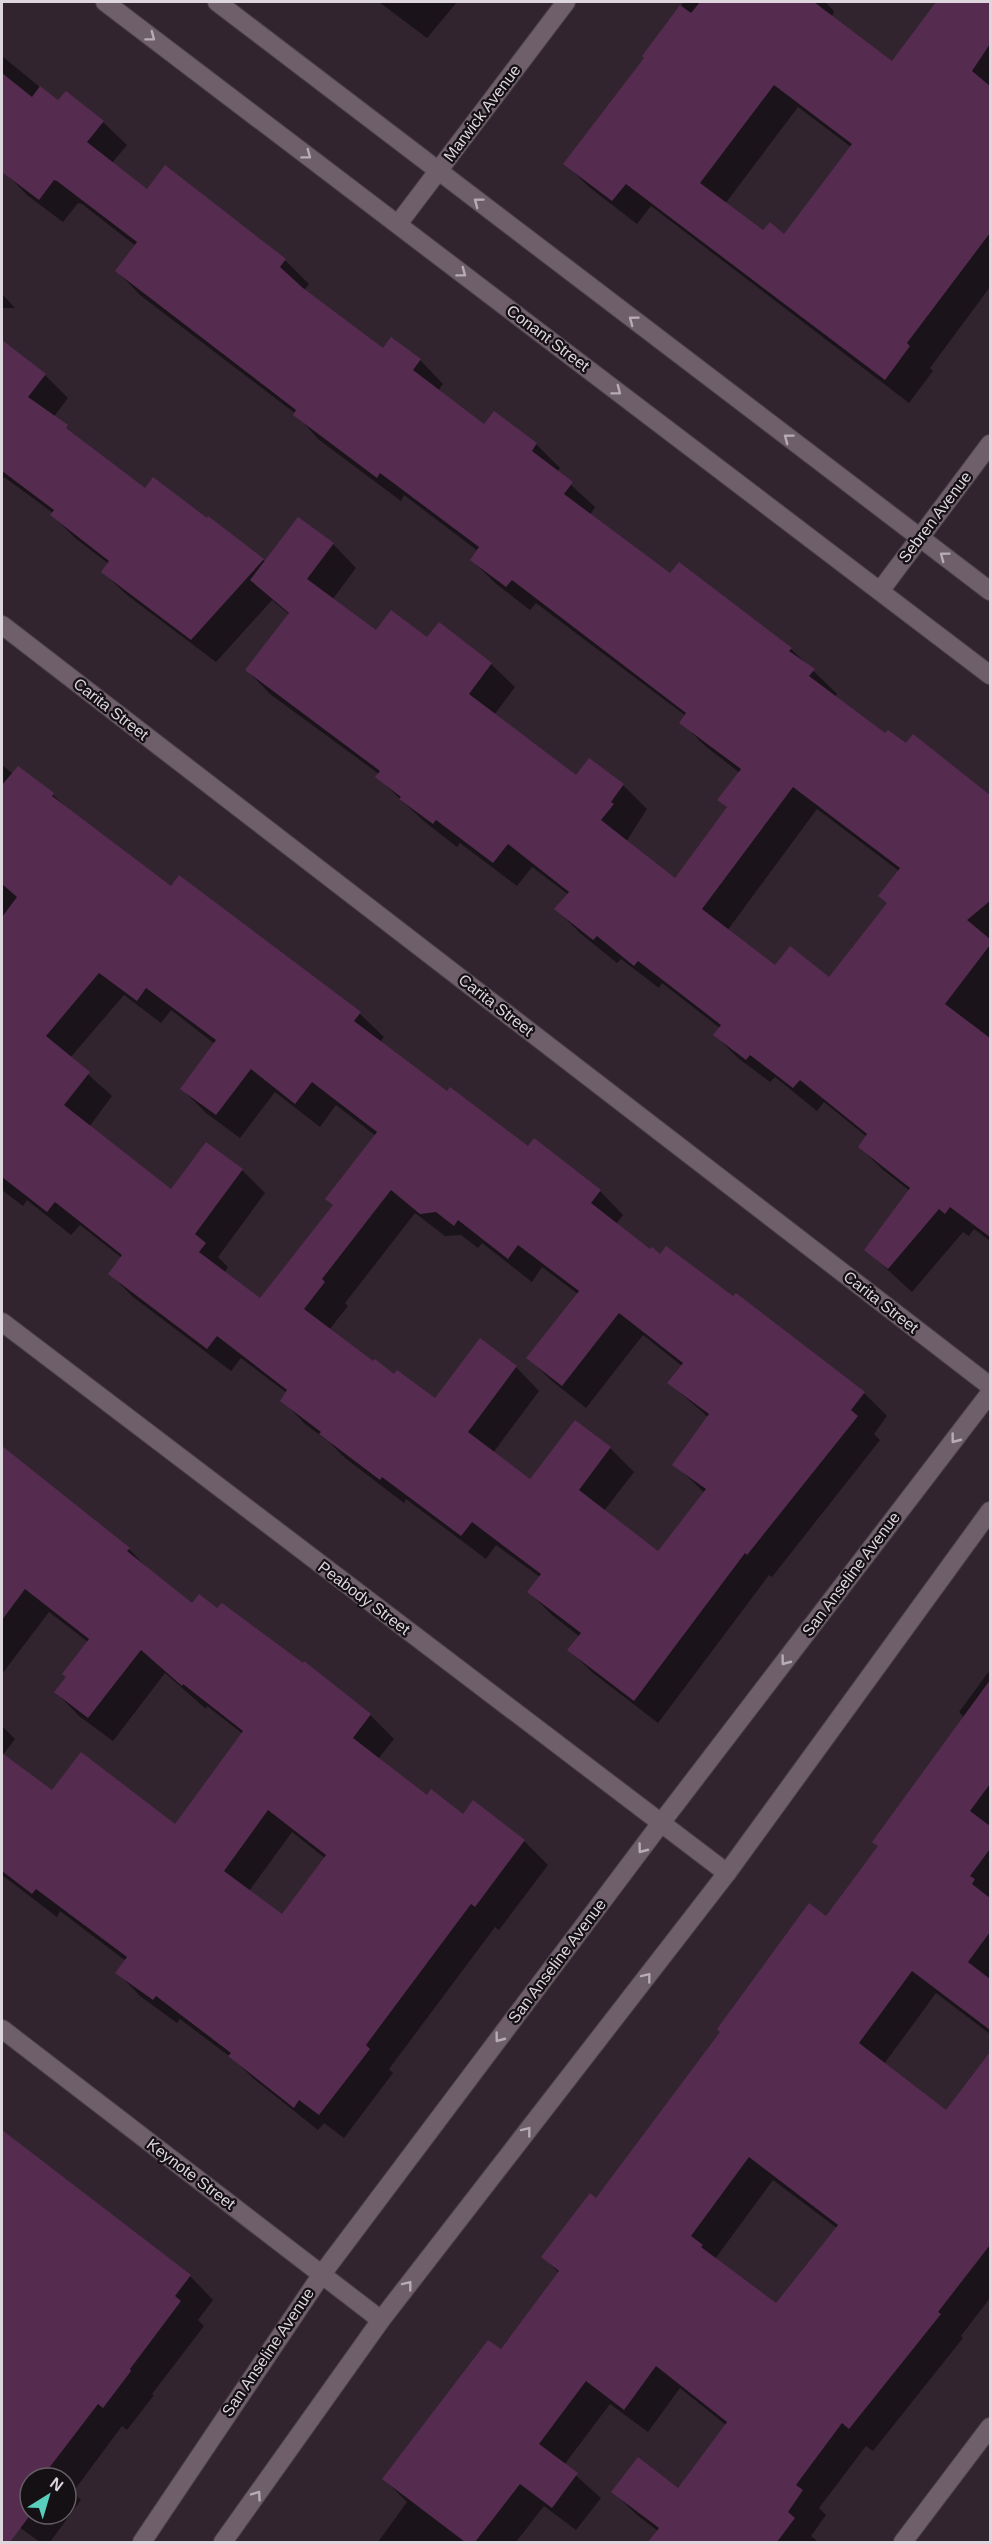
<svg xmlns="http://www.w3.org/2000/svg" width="992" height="2544" font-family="Arial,sans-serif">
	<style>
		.shadow { fill: #0007; fill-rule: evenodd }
		.building { fill: #552c50; fill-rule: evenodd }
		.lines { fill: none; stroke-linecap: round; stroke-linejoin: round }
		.street-casing { stroke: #4c414a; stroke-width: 20 }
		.secondary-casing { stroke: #4c414a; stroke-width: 20 }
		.street { stroke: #6e5f6b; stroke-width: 18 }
		.secondary { stroke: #6e5f6b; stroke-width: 18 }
		.oneway { stroke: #b7acb5 }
		.labels { text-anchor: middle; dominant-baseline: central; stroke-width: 4.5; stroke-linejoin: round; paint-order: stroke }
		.street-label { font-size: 16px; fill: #ded6dd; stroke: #151014 }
	</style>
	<rect width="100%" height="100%" fill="#31242f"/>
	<g class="shadow">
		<path d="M379,2H457L427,38Z"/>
		<path d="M684,2H825L834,11L832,17L893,63L938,2H990V287L930,368L933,371L909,403L651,206L637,224L589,187L565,163L646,58L644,56ZM798,107L851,147L785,236L764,232L725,204Z"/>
		<path d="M2,56L58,102L103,122L127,145L112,163L148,191L166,167L285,260L309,284L304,290L383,350L420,360L443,384L438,391L484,426L495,413L536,444L560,468L557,472L595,507L590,515L670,576L680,564L791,649L837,694L835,697L885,736L906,745L913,736L990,795V1241L974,1229L969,1236L963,1232L912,1292L866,1250L910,1191L883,1170L860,1147L867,1137L824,1102L817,1111L775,1077L770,1082L738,1058L715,1035L720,1028L662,983L659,988L621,959L617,963L580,933L556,909L569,895L532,867L517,886L460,843L457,847L425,822L401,800L377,776L379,774L270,694L247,670L290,615L272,600L216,662L127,595L103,572L109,564L75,538L52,515L53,513L4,477L2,480V364L12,350L45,375L68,398L53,418L145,490L266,562L332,543L356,568L332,600L376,633L428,639L439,624L491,664L515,687L494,715L576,777L589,760L623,785L647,809L626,842L675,880L728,808L719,800L740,773L705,746L681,722L686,716L536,603L530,610L495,583L472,560L478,551L404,495L401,501L318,439L296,414L140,295L117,271L136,246L82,204L78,203L63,222L27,195L4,171L9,164L2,157ZM817,809L899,871L888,904L829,979L775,967L727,931Z"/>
		<path d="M2,294L15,308H2Z"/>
		<path d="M2,765L13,774L18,768L53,795L71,812L171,888L179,877L360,1014L384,1037L380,1042L447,1093L528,1148L600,1191L623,1215L616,1224L650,1251L864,1393L887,1416L874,1434L880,1440L772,1577L769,1575L658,1723L593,1673L569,1650L580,1637L552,1615L529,1592L540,1577L496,1545L486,1559L406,1499L404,1503L345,1458L328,1441L305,1424L282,1400L287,1393L241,1358L231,1371L133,1297L110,1274L122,1258L80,1225L71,1235L27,1200L23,1206L2,1190ZM124,995L161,1023L171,1010L215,1044L182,1089L206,1113L240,1138L275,1092L320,1127L336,1105L376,1136L327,1199L334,1206L261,1300L224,1273L228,1267L218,1257L265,1193L242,1170L171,1191L89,1127L112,1096L70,1058ZM415,1213L445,1236L461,1235L478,1248L482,1243L532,1282L542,1267L578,1294L528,1358L552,1381L586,1408L643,1335L682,1366L669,1383L708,1417L674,1464L705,1493L659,1553L604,1511L634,1472L610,1448L575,1422L530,1481L493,1453L539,1391L516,1367L435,1400L374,1363L329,1330L348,1306L345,1303Z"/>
		<path d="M2,1448L129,1549L152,1573L192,1605L303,1665L304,1663L370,1715L394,1739L378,1759L427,1797L464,1816L474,1802L524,1841L548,1865L499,1930L495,1927L389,2069L393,2073L344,2138L324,2123L318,2130L254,2079L233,2059L180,2019L177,2023L140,1996L117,1972L126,1961L60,1911L57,1917L2,1875V1726L15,1739L2,1756L52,1792L175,1826L243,1734L207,1706L206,1709L165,1673L113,1741L79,1716L56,1692L68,1678L88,1642L49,1612L2,1674ZM292,1832L326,1859L283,1916L249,1891Z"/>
		<path d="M990,1670V2034L936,1993L884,2064L946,2112L990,2054V2298L961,2336L963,2338L873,2451L866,2446L819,2508L826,2515L811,2536L818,2542H650L658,2531L637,2515L613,2492L678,2490L726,2425L680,2388L648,2432L610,2404L564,2465L601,2498L576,2530L544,2506L516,2542H378L407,2502L384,2479L501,2351L560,2274L543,2257L597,2200L827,1918L879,1847L964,1717L959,1712ZM773,2180L837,2228L777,2305L715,2259Z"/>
		<path d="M2,2132L190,2276L213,2300L198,2320L204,2326L152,2394L154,2395L127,2430L122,2426L73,2492L81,2500L50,2542H40L2,2515ZM30,2478H66V2514H30Z"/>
	</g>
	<g class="building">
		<path d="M700,2H814L892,61L936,2H990V44L972,71L990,86V233L907,343L910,346L885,380L626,184L612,201L563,164L644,58L642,56L680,5L691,13ZM774,85L852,144L784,234L770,222L763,230L700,183Z"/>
		<path d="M2,73L32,97L40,86L58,100L66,91L104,121L87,142L147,189L165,165L286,259L280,267L303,288L383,348L391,337L421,359L413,370L484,424L494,411L537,443L532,451L573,482L564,494L670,573L679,562L792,648L789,651L815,669L809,676L885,733L888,730L906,743L913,734L990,795V901L967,920L990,939V945L945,1004L990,1038V1237L950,1207L945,1214L939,1209L888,1269L864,1250L910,1188L858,1147L867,1134L800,1080L793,1088L750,1055L746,1060L713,1035L721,1025L638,961L634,966L597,936L593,940L554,909L569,892L508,844L493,863L436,820L433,824L399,799L401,797L375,777L380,771L245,670L289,613L250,580L298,517L334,543L307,579L376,630L391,610L427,637L439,622L492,663L469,694L576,775L589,758L624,784L611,802L614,804L601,820L675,878L727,807L717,800L741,769L679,723L686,713L512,580L506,587L470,560L479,547L380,473L377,478L293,415L296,410L115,271L137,242L57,181L54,180L39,200L2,172ZM793,787L900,868L878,896L887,903L829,977L790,946L775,965L702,909Z"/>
		<path d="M2,340L46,374L28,397L68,425L66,428L145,488L153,477L207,518L208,516L264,559L191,640L101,572L109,561L50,515L54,510L2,471Z"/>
		<path d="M18,766L54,793L52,796L171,886L179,875L361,1012L354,1021L447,1091L450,1087L528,1146L534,1138L601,1190L591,1203L650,1249L652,1247L660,1254L666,1246L733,1296L736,1293L865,1392L851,1410L858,1416L747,1555L745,1553L634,1701L567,1650L581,1633L527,1592L541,1574L472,1522L461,1536L382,1477L380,1480L319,1434L321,1432L280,1401L287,1390L217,1336L207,1349L108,1274L122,1255L55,1202L47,1212L2,1177V917L17,897L2,884V785ZM99,973L137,1001L146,988L216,1040L180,1089L216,1115L251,1069L295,1104L312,1082L377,1132L325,1199L333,1205L260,1298L199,1252L206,1243L195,1234L243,1169L206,1142L171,1189L64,1105L90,1072L46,1036ZM391,1190L420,1214L436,1212L454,1226L458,1220L508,1259L518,1245L579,1291L526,1358L562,1386L619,1313L683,1363L667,1383L709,1414L672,1465L706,1489L658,1551L579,1490L611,1447L575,1420L530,1479L468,1432L517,1366L480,1338L435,1398L397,1370L394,1374L375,1359L373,1361L304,1309L325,1282L322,1279Z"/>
		<path d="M2,1446L130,1548L127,1551L192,1603L199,1594L217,1608L222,1603L303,1663L304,1661L371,1714L353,1738L427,1795L431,1789L463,1814L473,1800L525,1840L475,1907L471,1904L366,2045L370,2049L319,2115L299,2100L294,2108L228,2056L231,2053L156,1996L153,2000L115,1973L127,1957L36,1889L32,1894L2,1871V1753L52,1790L81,1752L175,1824L243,1731L183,1684L182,1686L141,1650L88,1718L54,1692L66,1677L62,1674L89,1639L25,1589L2,1620ZM268,1810L326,1855L282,1914L224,1871Z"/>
		<path d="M990,1680V1784L970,1811L990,1826V1849L970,1876L975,1879L972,1884L990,1898V1932L968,1962L990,1979V2030L912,1971L859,2043L946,2110L990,2052V2245L938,2312L941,2314L849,2429L842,2423L796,2485L803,2490L788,2512L795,2518L777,2542H648L659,2528L611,2492L638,2457L678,2488L727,2422L656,2366L624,2410L586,2381L539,2444L578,2473L552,2508L520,2484L475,2542H465L382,2479L488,2340L501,2349L559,2271L541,2257L590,2193L596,2198L720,2032L717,2029L809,1903L826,1916L878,1846L872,1842ZM749,2157L838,2225L776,2303L701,2247L703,2245L691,2236Z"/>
		<path d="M2,2130L191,2275L175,2296L181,2301L130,2369L131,2371L103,2408L98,2404L49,2468L59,2476L57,2478H30L31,2514L10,2542H2Z"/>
	</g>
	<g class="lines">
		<g class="street-casing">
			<g id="street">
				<path d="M398,224L566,2"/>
				<path d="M880,591L990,444"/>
				<path d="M2,625L990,1386"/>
				<path d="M2,1322L727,1873"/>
				<path d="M2,2029L381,2320"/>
				<path d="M903,2542L990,2427"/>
			</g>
		</g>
		<g class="secondary-casing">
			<g id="secondary">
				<path d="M105,2L990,675"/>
				<path d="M217,2L990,591"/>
				<path d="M142,2542L322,2274L661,1823L990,1393"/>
				<path d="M223,2542L381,2320L727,1873L990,1511"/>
			</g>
		</g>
		<use href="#street" class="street"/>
		<use href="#secondary" class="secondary"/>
	</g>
	<defs><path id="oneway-chevron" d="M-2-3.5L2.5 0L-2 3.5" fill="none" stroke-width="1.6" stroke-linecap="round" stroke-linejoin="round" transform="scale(1.5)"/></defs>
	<g class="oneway">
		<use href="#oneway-chevron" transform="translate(151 37) rotate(37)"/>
		<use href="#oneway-chevron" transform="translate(307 155) rotate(37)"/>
		<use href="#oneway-chevron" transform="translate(478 202) rotate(-143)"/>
		<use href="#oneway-chevron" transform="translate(462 273) rotate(37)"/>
		<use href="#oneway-chevron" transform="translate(633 320) rotate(-143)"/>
		<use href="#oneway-chevron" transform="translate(617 391) rotate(37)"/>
		<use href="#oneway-chevron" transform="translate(788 438) rotate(-143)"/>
		<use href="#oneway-chevron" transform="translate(944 556) rotate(-143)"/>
		<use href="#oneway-chevron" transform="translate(955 1439) rotate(127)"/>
		<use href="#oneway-chevron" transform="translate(785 1661) rotate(127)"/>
		<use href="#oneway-chevron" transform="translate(642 1849) rotate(127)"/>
		<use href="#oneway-chevron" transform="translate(647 1977) rotate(-52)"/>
		<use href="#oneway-chevron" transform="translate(499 2038) rotate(127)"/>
		<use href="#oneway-chevron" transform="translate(527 2131) rotate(-52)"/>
		<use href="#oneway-chevron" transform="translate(408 2285) rotate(-52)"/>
		<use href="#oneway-chevron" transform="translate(257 2495) rotate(-55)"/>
	</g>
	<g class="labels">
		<g class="street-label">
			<text transform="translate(482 113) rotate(-53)">Marwick Avenue</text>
			<text transform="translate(548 338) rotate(37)">Conant Street</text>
			<text transform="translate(935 517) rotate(-53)">Sebren Avenue</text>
			<text transform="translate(111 709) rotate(38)">Carita Street</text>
			<text transform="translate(496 1005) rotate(38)">Carita Street</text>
			<text transform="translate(881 1302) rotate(38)">Carita Street</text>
			<text transform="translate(851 1574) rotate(-53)">San Anseline Avenue</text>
			<text transform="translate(364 1598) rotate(37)">Peabody Street</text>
			<text transform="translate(557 1961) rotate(-53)">San Anseline Avenue</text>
			<text transform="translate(191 2174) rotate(37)">Keynote Street</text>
			<text transform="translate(268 2352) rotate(-56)">San Anseline Avenue</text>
		</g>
	</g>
	<rect width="992" height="2544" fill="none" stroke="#ded6dd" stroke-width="6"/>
	<g transform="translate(48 2496) rotate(37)"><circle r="28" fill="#151014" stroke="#655f64" stroke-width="1.5"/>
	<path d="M0-4.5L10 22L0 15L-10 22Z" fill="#5acebd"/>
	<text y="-9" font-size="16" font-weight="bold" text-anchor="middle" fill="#ded6dd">N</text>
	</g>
</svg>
